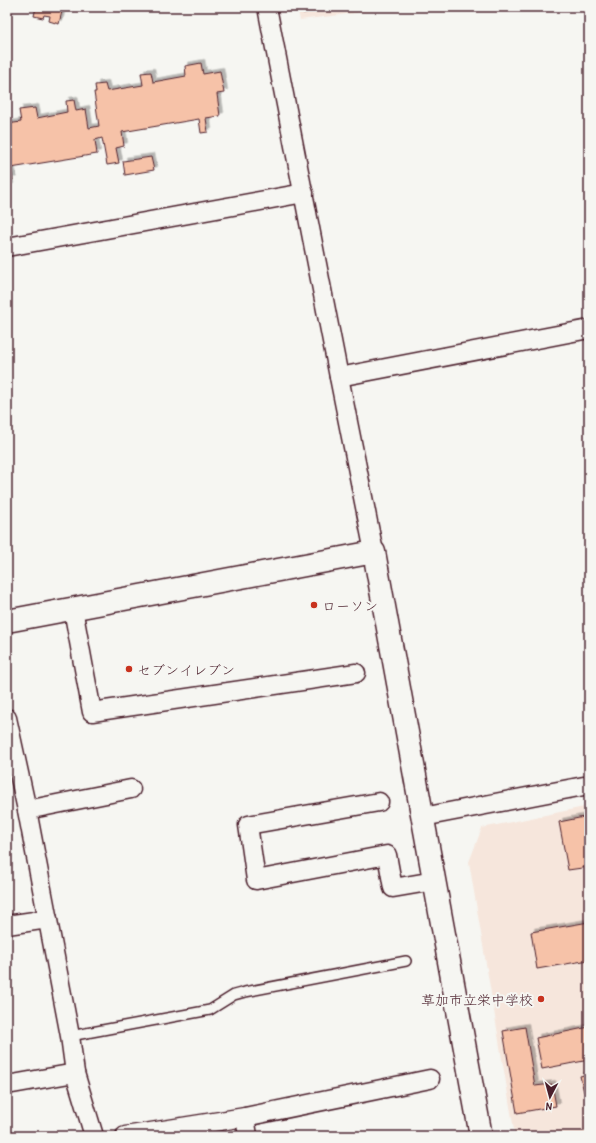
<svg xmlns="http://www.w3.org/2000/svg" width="596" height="1143" font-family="'Patrick Hand','Klee One',sans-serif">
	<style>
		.built { fill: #f6e6dc }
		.building { fill: #f6c2a8; stroke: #4a1f2b; filter: url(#shadow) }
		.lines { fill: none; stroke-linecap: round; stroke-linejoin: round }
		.lane-casing { stroke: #4a1f2b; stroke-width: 12 }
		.street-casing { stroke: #4a1f2b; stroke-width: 21 }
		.secondary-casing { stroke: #4a1f2b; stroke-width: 25 }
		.lane { stroke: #f6f6f2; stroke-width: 9 }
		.street { stroke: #f6f6f2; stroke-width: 18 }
		.secondary { stroke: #f6f6f2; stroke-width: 22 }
		.poi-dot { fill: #c8321e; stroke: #f6f6f2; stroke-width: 1.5 }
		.labels { text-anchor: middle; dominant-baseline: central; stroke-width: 4; stroke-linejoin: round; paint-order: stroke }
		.poi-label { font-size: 14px; fill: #4a1f2b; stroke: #f6f6f2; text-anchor: start }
	</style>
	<defs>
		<filter id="shadow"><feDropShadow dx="3.5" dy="-3.5" stdDeviation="0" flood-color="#0004"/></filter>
	</defs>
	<rect width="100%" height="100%" fill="#f6f6f2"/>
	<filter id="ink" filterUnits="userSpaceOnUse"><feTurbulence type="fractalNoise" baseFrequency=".025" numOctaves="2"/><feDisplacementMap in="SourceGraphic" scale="8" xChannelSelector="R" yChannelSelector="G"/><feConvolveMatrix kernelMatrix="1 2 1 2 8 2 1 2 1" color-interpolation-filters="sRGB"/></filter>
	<g filter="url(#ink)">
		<g class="built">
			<path d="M297,7H402L300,20Z"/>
			<path d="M589,806V1136H515L469,862L482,828Z"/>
		</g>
		<g class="building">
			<path d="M36,7H63L59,24L49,21L50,16L44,15L43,18L34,16Z"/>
			<path d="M301,7H351L303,13Z"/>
			<path d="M201,63L203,74L220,71L224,93L217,94L220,116L206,118L208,132L201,133L199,119L122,132L124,146L116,148L119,163L107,165L102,138L95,140L97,154L11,168L13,180L9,181L10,187H7V124L21,122L19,110L35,108L37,118L67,112L66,101L74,100L76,111L86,109L89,128L99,126L94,92H96L95,85L105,84L107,91L143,85L141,73L151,72L153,82L186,76L185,66Z"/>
			<path d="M151,157L154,170L125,175L123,161Z"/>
			<path d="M589,816V867L568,870L559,822Z"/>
			<path d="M589,922V960L537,969L531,932Z"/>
			<path d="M525,1027L535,1086L552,1084L556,1106L517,1113L503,1031Z"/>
			<path d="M589,1027V1060L542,1069L536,1038Z"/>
			<path d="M589,1074V1091L584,1092L580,1076Z"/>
		</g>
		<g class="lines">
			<g class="lane-casing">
				<path id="lane" d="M70,1036L210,1010L234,995L245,992L406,961"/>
			</g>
			<g class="street-casing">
				<g id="street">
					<path d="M267,7L339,377L374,552"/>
					<path d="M7,247L304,193"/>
					<path d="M339,377L589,329"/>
					<path d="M73,609L92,712L356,673"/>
					<path d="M7,718L27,810L70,1036L75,1073L94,1136"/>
					<path d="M379,802L248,825L256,880L387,855L393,888L434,881"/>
					<path d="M27,810L131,789"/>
					<path d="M423,817L589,785"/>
					<path d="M7,925L48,919"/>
					<path d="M7,1085L75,1073"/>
					<path d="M245,1117L430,1079"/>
					<path d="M125,1136L245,1117L248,1136"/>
				</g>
			</g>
			<g class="secondary-casing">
				<path id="secondary" d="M7,621L374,552L481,1136"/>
			</g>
			<use href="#lane" class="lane"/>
			<use href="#street" class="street"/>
			<use href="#secondary" class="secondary"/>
		</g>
	</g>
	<g class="poi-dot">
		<circle cx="314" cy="605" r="4"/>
		<circle cx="129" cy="669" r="4"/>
		<circle cx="541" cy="999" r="4"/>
	</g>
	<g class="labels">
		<g class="poi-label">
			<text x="322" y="605">ローソン</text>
			<text x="137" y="669">セブンイレブン</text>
			<text x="533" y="999" text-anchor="end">草加市立栄中学校</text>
		</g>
	</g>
	<rect width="596" height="1143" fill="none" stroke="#f6f6f2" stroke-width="24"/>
	<rect x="12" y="12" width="572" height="1119" fill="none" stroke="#4a1f2b" stroke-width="1.5" filter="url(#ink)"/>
	<g transform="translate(550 1097) rotate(186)" stroke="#f6f6f2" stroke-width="3" paint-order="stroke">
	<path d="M0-3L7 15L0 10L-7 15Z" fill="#4a1f2b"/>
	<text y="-6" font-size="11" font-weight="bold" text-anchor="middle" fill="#4a1f2b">N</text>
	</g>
</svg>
